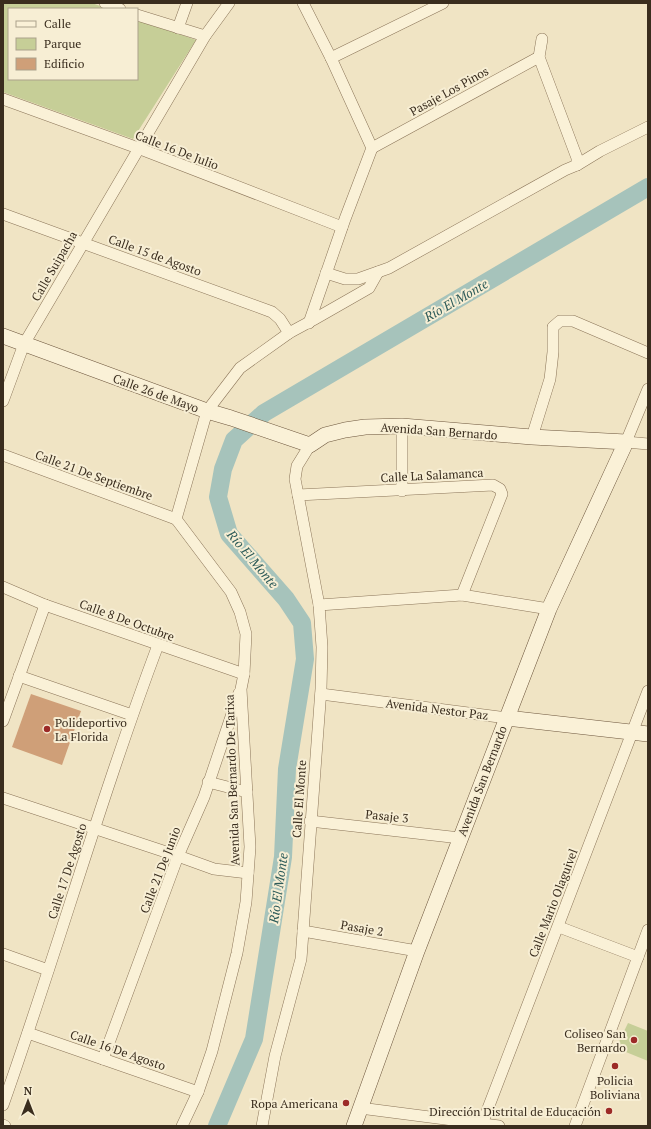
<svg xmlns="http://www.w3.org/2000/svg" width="651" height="1129" font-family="'PT Serif',serif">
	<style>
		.green { fill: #c6ce97 }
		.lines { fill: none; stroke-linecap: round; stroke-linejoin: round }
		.river { stroke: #a6c3bb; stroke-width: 18 }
		.building { fill: #cf9f78 }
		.street-casing { stroke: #8b7559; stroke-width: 12 }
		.secondary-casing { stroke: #6d563d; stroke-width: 16 }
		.street { stroke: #faf1d7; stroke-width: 11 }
		.secondary { stroke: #faf1d7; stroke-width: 15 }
		.poi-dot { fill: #9c2a27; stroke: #f7eed4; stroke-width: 1.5 }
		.labels { text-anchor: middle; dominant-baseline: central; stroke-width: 4; stroke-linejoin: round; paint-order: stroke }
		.street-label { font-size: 12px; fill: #3a2d1e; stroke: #f7eed4 }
		.poi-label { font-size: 12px; fill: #3a2d1e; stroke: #f7eed4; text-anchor: end }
		.water-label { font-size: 13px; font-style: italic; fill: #2d5b59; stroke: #f7eed4 }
	</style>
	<rect width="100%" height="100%" fill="#f0e4c4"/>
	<g class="green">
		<path d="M3,3H92L108,9H9V79H137V19L196,40L133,139L3,92Z"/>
		<path d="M628,1023L648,1031V1061L616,1048Z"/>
	</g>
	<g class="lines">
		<path class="river" d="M217,1126L254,1039L283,857L287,769L305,659L302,623L286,599L229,534L218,497L223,469L234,440L264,413L648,187"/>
	</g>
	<path class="building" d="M31,694L81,711L62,765L12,747Z"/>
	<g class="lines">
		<g class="street-casing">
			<g id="street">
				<path d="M105,3L120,9"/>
				<path d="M303,3L331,58L372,148L345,219L309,323"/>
				<path d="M137,15L205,36"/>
				<path d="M178,28L187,3"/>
				<path d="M331,58L443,3"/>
				<path d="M3,99L138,148L342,227"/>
				<path d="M372,148L539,57"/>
				<path d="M577,165L600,151L648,127"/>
				<path d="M3,214L272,312L280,319L289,333"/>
				<path d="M326,273L345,279H358L389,268L565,170L577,165V158L539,57L542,39"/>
				<path d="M648,389L626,442L648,444"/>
				<path d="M3,401L24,344L205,36L229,3"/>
				<path d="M402,426V491"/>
				<path d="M532,437L550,379L553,352V327L560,321H573L648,353"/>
				<path d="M3,455L176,519"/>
				<path d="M298,495L493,485L500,489L502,494L462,595"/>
				<path d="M3,587L45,605L244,674"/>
				<path d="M319,605L462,595L549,609"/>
				<path d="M19,676L132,715"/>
				<path d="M321,694L507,718"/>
				<path d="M3,721L45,605"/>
				<path d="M208,782L247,792"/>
				<path d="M3,798L178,856L214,869L248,873"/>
				<path d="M310,821L460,838"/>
				<path d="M559,927L638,957"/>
				<path d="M303,931L417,951"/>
				<path d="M3,954L48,970"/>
				<path d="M28,1033L198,1092"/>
				<path d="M103,1059L178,856L204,797L239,693"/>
				<path d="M3,1105C57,952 101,797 158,645"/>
				<path d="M360,1108L499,1126"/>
				<path d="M482,1124L648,691"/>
				<path d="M3,1125L5,1126"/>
				<path d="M182,1126L198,1092L212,1051L237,953L246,902L250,847L241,689L244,674L246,634L240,612L231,592L176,519L207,411L240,368L289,333L313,320L369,288L378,272"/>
				<path d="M262,1126L275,1056L301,959L321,689L322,647L319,605L295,479L297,466L310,445"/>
				<path d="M575,1126L648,930"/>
			</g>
		</g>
		<g class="secondary-casing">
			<g id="secondary">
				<path d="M3,336L207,411L231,418L310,445L325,435L345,430L365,427L402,426L532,437L626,442L549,609L417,951L354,1126"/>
				<path d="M507,718L648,734"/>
			</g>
		</g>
		<use href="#street" class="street"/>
		<use href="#secondary" class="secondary"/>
	</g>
	<g class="poi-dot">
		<circle cx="47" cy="729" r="4"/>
		<circle cx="634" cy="1040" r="4"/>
		<circle cx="615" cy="1066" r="4"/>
		<circle cx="346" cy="1103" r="4"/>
		<circle cx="609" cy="1111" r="4"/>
	</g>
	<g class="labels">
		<g class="street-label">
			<text transform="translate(449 91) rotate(-29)">Pasaje Los Pinos</text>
			<text transform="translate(177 150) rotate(21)">Calle 16 De Julio</text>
			<text transform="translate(155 255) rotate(20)">Calle 15 de Agosto</text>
			<text transform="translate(54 266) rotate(-60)">Calle Suipacha</text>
			<text transform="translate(156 393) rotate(20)">Calle 26 de Mayo</text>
			<text transform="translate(439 431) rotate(4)">Avenida San Bernardo</text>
			<text transform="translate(94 475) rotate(20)">Calle 21 De Septiembre</text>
			<text transform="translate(432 475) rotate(-3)">Calle La Salamanca</text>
			<text transform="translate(127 620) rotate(20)">Calle 8 De Octubre</text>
			<text transform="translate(437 709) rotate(7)">Avenida Nestor Paz</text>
			<text transform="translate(232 780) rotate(-92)">Avenida San Bernardo De Tarixa</text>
			<text transform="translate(482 781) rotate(-69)">Avenida San Bernardo</text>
			<text transform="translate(299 799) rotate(-86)">Calle El Monte</text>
			<text transform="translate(387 816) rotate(6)">Pasaje 3</text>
			<text transform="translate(160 870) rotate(-69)">Calle 21 De Junio</text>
			<text transform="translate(67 871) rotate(-72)">Calle 17 De Agosto</text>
			<text transform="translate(553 903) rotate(-69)">Calle Mario Olaguivel</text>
			<text transform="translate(362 928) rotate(10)">Pasaje 2</text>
			<text transform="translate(118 1050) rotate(19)">Calle 16 De Agosto</text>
		</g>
		<g class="poi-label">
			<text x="55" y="722" text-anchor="start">Polideportivo<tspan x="55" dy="14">La Florida</tspan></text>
			<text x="626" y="1033">Coliseo San<tspan x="626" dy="14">Bernardo</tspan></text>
			<text x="615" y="1080" text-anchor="middle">Policia<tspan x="615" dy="14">Boliviana</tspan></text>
			<text x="338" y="1103">Ropa Americana</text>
			<text x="601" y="1111">Dirección Distrital de Educación</text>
		</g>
		<g class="water-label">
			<text transform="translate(456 300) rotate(-30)">Río El Monte</text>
			<text transform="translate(253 559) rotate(50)">Río El Monte</text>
			<text transform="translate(278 888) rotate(-82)">Río El Monte</text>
		</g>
	</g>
	<rect width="651" height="1129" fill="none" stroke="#3a2d1e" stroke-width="8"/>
	<rect x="8" y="8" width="130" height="72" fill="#f7eed4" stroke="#aba18b"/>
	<rect x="16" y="21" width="20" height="6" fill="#faf1d7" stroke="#aba18b"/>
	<text x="44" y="28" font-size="12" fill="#3a2d1e">Calle</text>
	<rect x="16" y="38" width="20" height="12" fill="#c6ce97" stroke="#aba18b"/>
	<text x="44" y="48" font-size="12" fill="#3a2d1e">Parque</text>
	<rect x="16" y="58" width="20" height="12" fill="#cf9f78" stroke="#aba18b"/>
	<text x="44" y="68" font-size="12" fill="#3a2d1e">Edificio</text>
	<g transform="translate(28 1101)" stroke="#f7eed4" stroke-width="3" paint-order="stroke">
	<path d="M0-3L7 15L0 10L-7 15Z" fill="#3a2d1e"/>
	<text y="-6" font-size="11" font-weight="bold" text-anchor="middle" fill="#3a2d1e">N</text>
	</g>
</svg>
